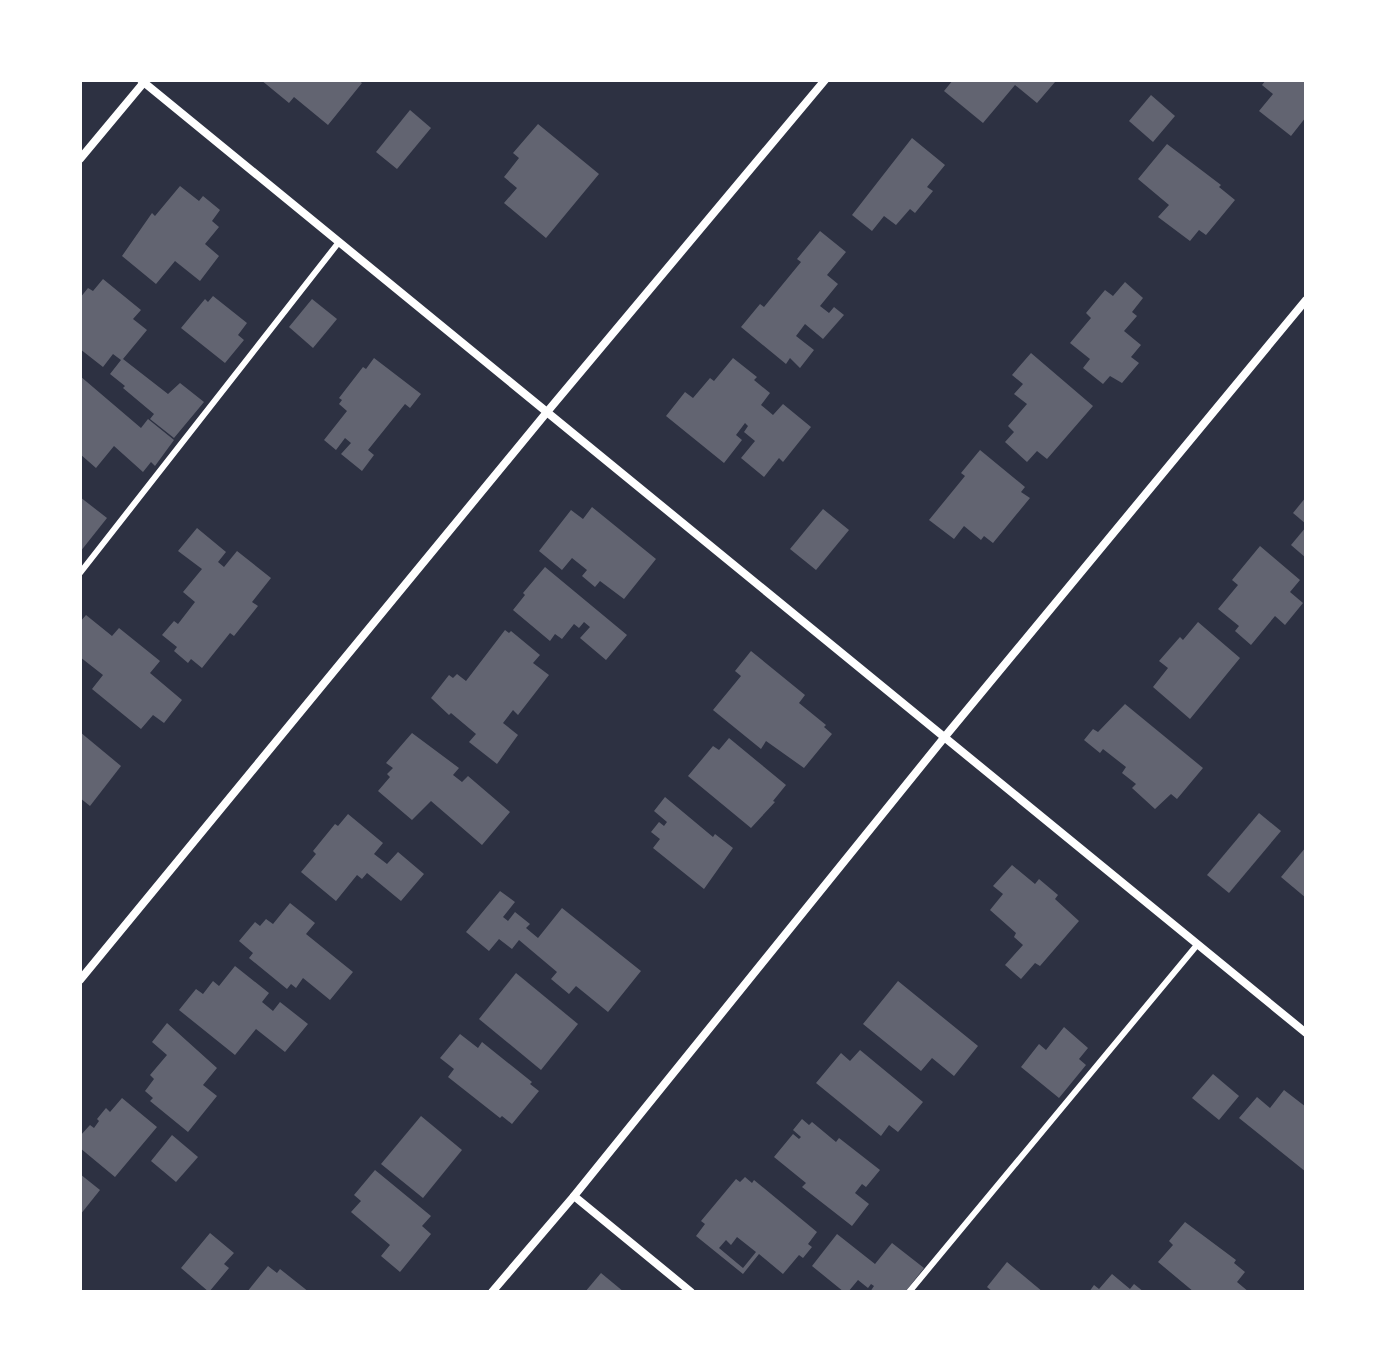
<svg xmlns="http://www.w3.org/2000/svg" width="1386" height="1372" font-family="'Source Sans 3',sans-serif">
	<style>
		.building { fill: #626471; fill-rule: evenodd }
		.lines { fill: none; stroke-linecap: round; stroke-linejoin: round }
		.service { stroke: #fff; stroke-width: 6 }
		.minor { stroke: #fff; stroke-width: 8 }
	</style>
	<rect width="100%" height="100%" fill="#2d3142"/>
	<g class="building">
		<path d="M261,80H358L362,83L328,125L294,97L289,103Z"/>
		<path d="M953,80H1053L1055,82L1037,103L1015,85L983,123L944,91Z"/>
		<path d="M1266,80H1306V117L1291,136L1259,111L1273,94L1262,85Z"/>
		<path d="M1151,95L1175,116L1153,142L1129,121Z"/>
		<path d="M410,110L431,128L397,169L376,152Z"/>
		<path d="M538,124L599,174L546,238L504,203L517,188L504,177L519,158L513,153Z"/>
		<path d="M912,138L945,165L927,187L933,191L915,213L910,209L896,225L884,216L872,231L852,215Z"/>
		<path d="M1167,144L1221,185L1219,187L1235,200L1206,235L1199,230L1190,241L1158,217L1169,205L1138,179Z"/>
		<path d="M180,186L199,201L203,196L220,210L212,221L219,227L205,244L219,256L200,281L175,261L156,284L122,256L152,213L155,216Z"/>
		<path d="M820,231L846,252L827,275L838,284L820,306L829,313L834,307L844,315L823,339L805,324L796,336L814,350L800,368L790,358L786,364L741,327L760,304L764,307L801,262L797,259Z"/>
		<path d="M103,279L141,310L133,319L147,330L123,359L168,394L180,383L204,402L174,438L150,419L154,414L123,388L125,386L110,374L121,360L113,354L103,367L80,349V298L88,288L93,291Z"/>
		<path d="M1125,282L1143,298L1132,312L1137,316L1124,331L1141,345L1131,357L1139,363L1122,383L1110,376L1103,384L1083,368L1090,359L1070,343L1091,318L1086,313L1105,290L1113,296Z"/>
		<path d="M213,296L247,323L238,335L244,340L225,363L181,328L205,299L208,302Z"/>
		<path d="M312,299L337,319L313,348L289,327Z"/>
		<path d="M1031,353L1093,406L1047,459L1037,451L1027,462L1005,442L1014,432L1008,426L1027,404L1014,394L1023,384L1012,375Z"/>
		<path d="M374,358L421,394L410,408L405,404L368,450L374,455L362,471L341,454L351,443L345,438L336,450L324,440L347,411L339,404L342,400L339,398L363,367L366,369Z"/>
		<path d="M733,358L757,377L754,380L770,393L761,405L773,415L783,404L811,427L783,462L779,458L764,477L741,458L755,441L744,432L748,426L745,423L736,435L742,440L724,463L666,416L685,392L693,398L710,378L714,381Z"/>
		<path d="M80,376L141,428L148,419L174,440L155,466L151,462L143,472L114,446L96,468L80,454Z"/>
		<path d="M980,450L1025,487L1021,492L1030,498L993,543L984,536L981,540L964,526L954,539L929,520L965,476L961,473Z"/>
		<path d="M80,497L107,518L80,552Z"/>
		<path d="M1306,497V524L1293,513Z"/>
		<path d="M592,507L656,559L624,599L600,581L595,587L582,576L587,570L572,558L562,570L539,551L571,510L583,519Z"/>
		<path d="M823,509L849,530L816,570L790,549Z"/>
		<path d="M1306,527V558L1291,545Z"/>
		<path d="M197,528L226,552L218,562L224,567L237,551L271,578L252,602L258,606L234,636L230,633L202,668L191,659L188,663L174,651L177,647L162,635L174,621L178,624L195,602L183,592L202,569L178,551Z"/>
		<path d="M1260,546L1300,580L1290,592L1303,603L1285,625L1275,616L1251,645L1235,631L1239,626L1218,609L1238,585L1232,580Z"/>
		<path d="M545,567L627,635L606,660L580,638L590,627L584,622L579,628L574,624L562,639L555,634L550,641L513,610L525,595L523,593Z"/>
		<path d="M86,615L112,636L119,628L160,661L150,673L182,700L164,723L153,715L141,729L92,689L103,675L80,657V622Z"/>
		<path d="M1198,622L1240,658L1190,719L1153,687L1168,668L1159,661L1180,637L1183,640Z"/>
		<path d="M505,630L509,633L511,631L540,655L533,663L549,675L518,715L513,710L503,723L518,735L497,764L469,742L476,734L451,713L449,715L431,698L449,675L453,678L457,674L466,681Z"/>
		<path d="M751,651L805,695L799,703L826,725L824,727L832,734L804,768L766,741L761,749L713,710L741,676L735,671Z"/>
		<path d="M1125,704L1203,768L1177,799L1171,794L1155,809L1132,788L1136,784L1122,773L1126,767L1103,749L1100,753L1084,740L1093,729L1098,732Z"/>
		<path d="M80,732L121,766L90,806L80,798Z"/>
		<path d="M412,733L459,768L453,775L462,782L468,776L510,812L482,845L431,801L412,820L378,791L390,777L387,774L393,768L386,763Z"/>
		<path d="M729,738L786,785L773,801L775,802L751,828L688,776L713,746L719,750Z"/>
		<path d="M665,797L713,837L715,834L733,848L704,889L653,848L660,839L651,832L659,822L664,826L667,822L654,811Z"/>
		<path d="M1259,813L1281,831L1229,893L1207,875Z"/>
		<path d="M348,814L383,843L374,854L387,864L398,852L424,874L401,901L367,873L362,879L357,875L336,901L301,872L316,854L313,851L335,824L338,826Z"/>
		<path d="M1306,847V898L1281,877Z"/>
		<path d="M1012,865L1035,884L1039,879L1058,895L1055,899L1079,921L1040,966L1035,963L1021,979L1005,965L1023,945L1014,937L1016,933L990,910L1003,894L993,886Z"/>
		<path d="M500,891L515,902L503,917L508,921L515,912L530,924L526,928L538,938L562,908L641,971L608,1012L576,986L569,994L551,979L557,972L519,940L512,949L499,939L489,951L466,932Z"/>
		<path d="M290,903L315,923L306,934L353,972L330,1000L303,978L296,988L291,984L287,989L249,958L253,953L239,941L255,922L260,926L266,919L273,924Z"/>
		<path d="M235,966L269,993L262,1002L273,1011L280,1002L308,1024L285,1052L256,1029L235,1055L179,1010L196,989L203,994L213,981L219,986Z"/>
		<path d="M516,973L578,1024L541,1070L479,1019Z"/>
		<path d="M898,981L978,1046L954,1076L932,1058L921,1071L863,1024Z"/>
		<path d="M167,1023L217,1068L203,1085L217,1096L188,1132L150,1101L153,1098L145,1091L154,1079L150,1075L167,1055L152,1042Z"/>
		<path d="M1064,1027L1088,1048L1079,1059L1086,1065L1059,1098L1021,1067L1039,1044L1046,1050Z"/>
		<path d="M460,1034L478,1048L482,1042L532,1082L530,1084L539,1091L512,1124L502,1116L500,1118L448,1077L454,1069L440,1058Z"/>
		<path d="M860,1050L923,1102L898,1132L889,1125L881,1136L816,1083L841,1053L850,1061Z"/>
		<path d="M1213,1074L1239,1096L1219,1120L1192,1098Z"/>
		<path d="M1284,1090L1306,1107V1172L1239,1118L1257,1097L1270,1108Z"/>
		<path d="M122,1098L157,1127L115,1177L80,1148V1136L90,1125L94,1128L99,1121L97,1119L106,1108L110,1112Z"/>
		<path d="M421,1116L462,1150L423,1198L381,1164Z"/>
		<path d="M802,1119L809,1125L812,1122L836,1142L839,1138L880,1170L866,1187L862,1184L855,1193L869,1204L852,1226L802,1187L806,1183L774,1157L793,1134L799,1139L801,1137L793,1130Z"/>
		<path d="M172,1135L198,1157L176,1182L151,1161Z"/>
		<path d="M375,1170L431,1216L422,1226L431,1234L400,1272L381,1256L390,1245L351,1212L361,1201L354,1195Z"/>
		<path d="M80,1174L100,1190L80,1215Z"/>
		<path d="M745,1177L752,1183L754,1180L817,1232L808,1244L812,1247L803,1258L799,1255L783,1274L759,1254L743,1274L696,1236L705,1224L701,1221L736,1179L740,1182ZM737,1237L756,1252L743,1268L719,1248L726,1240L731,1245Z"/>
		<path d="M1185,1222L1236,1260L1234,1263L1245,1272L1237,1282L1249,1292H1194L1158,1262L1173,1245L1169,1241Z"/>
		<path d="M210,1233L234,1253L224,1264L229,1268L209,1292L181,1268Z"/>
		<path d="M837,1234L875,1264L892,1243L924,1268L905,1292H870L874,1286L871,1284L868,1288L858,1280L848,1292H844L812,1266Z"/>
		<path d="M1007,1262L1043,1292H993L987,1287Z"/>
		<path d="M268,1266L277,1273L280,1269L309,1292H247Z"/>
		<path d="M601,1273L624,1292H585Z"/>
		<path d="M1112,1274L1130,1289L1134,1284L1144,1292H1089L1094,1285L1099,1289Z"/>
	</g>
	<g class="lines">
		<g class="service">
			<path d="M80,573L339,242"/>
			<path d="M909,1292L1197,945"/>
		</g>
		<g class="minor">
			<path d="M141,80L1306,1033"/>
			<path d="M80,159L145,81"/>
			<path d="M80,980L547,412L825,80"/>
			<path d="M574,1196L691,1292"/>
			<path d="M492,1292L574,1196L943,739L1306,300"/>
		</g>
	</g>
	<rect width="1386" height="1372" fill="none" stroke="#ffffff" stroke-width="164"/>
</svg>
